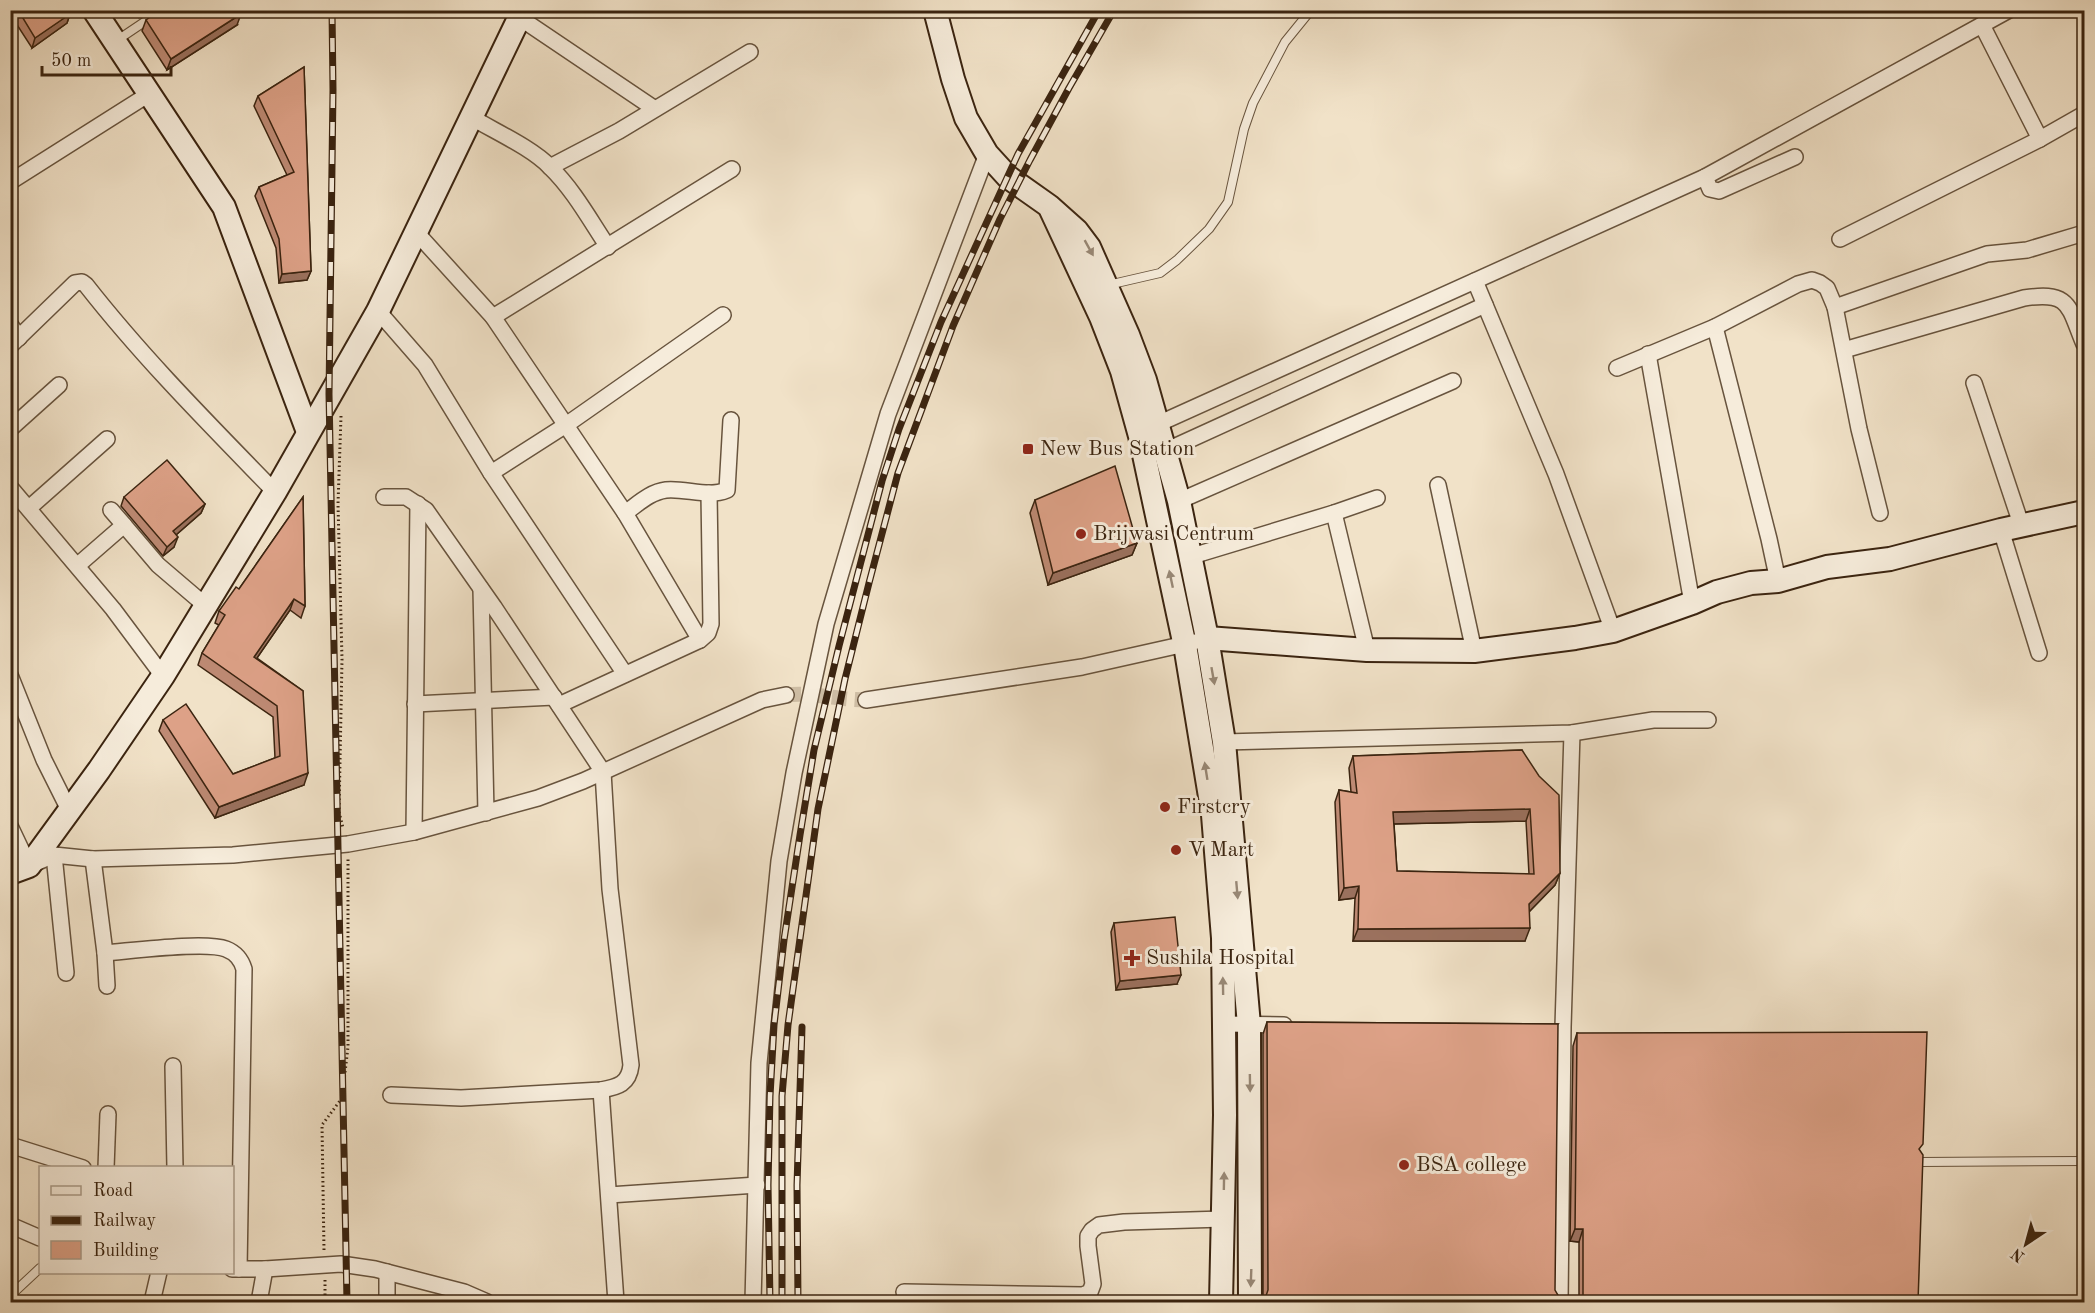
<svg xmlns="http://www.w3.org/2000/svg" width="2095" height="1313" font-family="'Old Standard TT',serif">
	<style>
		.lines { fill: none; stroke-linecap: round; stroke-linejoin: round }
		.street-tunnel { stroke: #cdbca3; stroke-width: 15; stroke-dasharray: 15 8; stroke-linecap: butt }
		.lane-casing { stroke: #68543e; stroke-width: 10 }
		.street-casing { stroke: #68543e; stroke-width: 18 }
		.secondary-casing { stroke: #3b2410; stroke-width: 26 }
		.path { stroke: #3b2410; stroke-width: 3; stroke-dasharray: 1.5 3; stroke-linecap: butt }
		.lane { stroke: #f6ecdb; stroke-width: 8 }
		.street { stroke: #f6ecdb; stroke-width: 15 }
		.secondary { stroke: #f6ecdb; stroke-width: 22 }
		.rail-casing { stroke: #3b2410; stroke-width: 7 }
		.rail { stroke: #f6ecdb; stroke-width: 4.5; stroke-dasharray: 14; stroke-linecap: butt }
		.wall { fill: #be8a74; stroke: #3b2410; stroke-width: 1.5; fill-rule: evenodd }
		.shaded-wall { fill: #9b715e; stroke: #3b2410; stroke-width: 1.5 }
		.building { fill: #dda187; stroke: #3b2410; stroke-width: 1.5; fill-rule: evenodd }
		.oneway { fill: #988876 }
		.poi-dot { fill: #8f2418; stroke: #f6ecdb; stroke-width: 2 }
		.labels { text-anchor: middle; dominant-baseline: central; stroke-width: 6; stroke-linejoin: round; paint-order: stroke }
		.poi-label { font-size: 21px; fill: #3b2410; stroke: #f6ecdb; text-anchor: start }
	</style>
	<rect width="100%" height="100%" fill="#f1e2c8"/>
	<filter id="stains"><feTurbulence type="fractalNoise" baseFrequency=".00333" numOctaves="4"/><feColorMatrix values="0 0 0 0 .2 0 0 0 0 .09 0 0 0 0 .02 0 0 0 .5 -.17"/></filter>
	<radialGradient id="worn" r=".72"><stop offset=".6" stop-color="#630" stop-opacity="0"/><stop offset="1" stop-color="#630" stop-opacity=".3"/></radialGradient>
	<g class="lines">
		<path class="street-tunnel" d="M786,695C813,692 839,700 866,700"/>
		<g class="lane-casing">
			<g id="lane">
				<path d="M116,41L162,10"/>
				<path d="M1108,285L1160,273L1177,260L1209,229L1228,202L1244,129L1253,103L1285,42L1311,10"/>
				<path d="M1920,1162L2084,1161"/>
				<path d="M10,1296L40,1268"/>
			</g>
		</g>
		<g class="street-casing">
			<g id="street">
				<path d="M520,18L655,109"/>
				<path d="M1982,25L2040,139"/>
				<path d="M471,117C494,131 532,148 550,167C573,189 590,220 608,247"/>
				<path d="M550,167L619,131L750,52"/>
				<path d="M1705,177L1710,189L1719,191L1795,157"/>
				<path d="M10,182L149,94"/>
				<path d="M415,231L493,317L625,513L700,640"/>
				<path d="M1840,239L2040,139L2084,114"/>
				<path d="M1475,281L1556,474L1613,631"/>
				<path d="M1835,307L1987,254L2027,250L2084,233"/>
				<path d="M378,311L425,365L491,473L625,674"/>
				<path d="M493,317L732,169"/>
				<path d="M10,324L19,338"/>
				<path d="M1715,327L1769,539L1778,581"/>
				<path d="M10,346L75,283L82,282L86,285C144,359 210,425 275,492"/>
				<path d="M1844,350L2024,298C2071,291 2068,306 2084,344"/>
				<path d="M1648,354L1692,603"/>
				<path d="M1617,368L1715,327L1798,284L1812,280L1820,283L1827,288L1835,307L1859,429L1880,513"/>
				<path d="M1974,383L2022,527"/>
				<path d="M1149,428L1705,177L2009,10"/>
				<path d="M10,429L59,385"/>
				<path d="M1165,451L1485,305"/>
				<path d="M491,473L566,425L723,315"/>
				<path d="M1438,485L1474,651"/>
				<path d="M10,487L113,609L163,676"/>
				<path d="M384,497H406L426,510L494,607L603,772L610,889L631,1065C629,1084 618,1087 601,1090L461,1098L391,1095"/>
				<path d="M1179,501L1453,381"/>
				<path d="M29,508L107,439"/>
				<path d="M625,513C638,504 650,492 666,490C686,488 708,498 727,490L731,420"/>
				<path d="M1334,513L1367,650"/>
				<path d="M124,525L158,565L206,606"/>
				<path d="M2001,530L2039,653"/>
				<path d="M1189,557L1334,513L1377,498"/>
				<path d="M78,565L124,525L111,510"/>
				<path d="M481,589L486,813"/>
				<path d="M10,675L44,760L70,812"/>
				<path d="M866,700L1082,667L1194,642"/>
				<path d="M415,704L554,697"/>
				<path d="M559,705L700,640L708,633L711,624L709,493"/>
				<path d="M1224,742L1572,733L1653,720H1708"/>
				<path d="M10,826L29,866L54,855L93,859L233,855L348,844L414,832L538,798L583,781L762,700L786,695"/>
				<path d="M414,832L418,504"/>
				<path d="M54,855L66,973"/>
				<path d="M93,859L105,953L107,986"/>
				<path d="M105,953C131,951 206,941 226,949C236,953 241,959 244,969L239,1269"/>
				<path d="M1224,1024L1284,1025"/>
				<path d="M173,1066L175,1168"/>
				<path d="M601,1090L616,1302"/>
				<path d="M10,1145L83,1168"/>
				<path d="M106,1168L108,1114"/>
				<path d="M609,1195L757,1185"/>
				<path d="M10,1225L40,1238"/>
				<path d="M232,1269H265L341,1264L375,1269L464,1292L487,1302"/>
				<path d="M387,1272V1302"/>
				<path d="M904,1292L1083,1295L1090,1292L1093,1284L1088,1246V1236L1092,1230L1099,1225L1124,1222L1223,1219"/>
				<path d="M152,1302L159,1272"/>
				<path d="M259,1302L265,1269"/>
				<path d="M753,1302L759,1063L779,861L794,773L826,624L888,414L987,154"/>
				<path d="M1560,1302L1563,1027L1572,733"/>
			</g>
		</g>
		<g class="secondary-casing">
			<g id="secondary">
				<path d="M94,10L224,207L308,432"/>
				<path d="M935,10L953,79L966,118L987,154L1008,177L1049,206L1077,231L1089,247L1128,335L1145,380L1179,501L1207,638L1224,742L1249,1025L1250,1302"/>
				<path d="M1051,210L1101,317L1122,371L1140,436L1186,651L1213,815L1223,938L1225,1115L1221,1302"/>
				<path d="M1207,638L1367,650L1474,651L1575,638L1613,631L1692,603L1717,592L1751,583L1778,581L1827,567L1890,559L2001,530L2084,512"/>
				<path d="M10,873L29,866L99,770L163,676L275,492L378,311L523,10"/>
			</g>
		</g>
		<g class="path">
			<path d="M341,416L338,504L342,659L339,812L343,828"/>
			<path d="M324,1250L322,1125L342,1098L348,1047V858"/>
			<path d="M325,1280V1302"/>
		</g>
		<use href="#lane" class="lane"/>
		<use href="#street" class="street"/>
		<use href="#secondary" class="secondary"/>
		<g class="rail-casing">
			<g id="rail">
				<path d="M332,10L333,90L329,394L347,1302"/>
				<path d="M770,1302L768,1185L770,1096L774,1025L784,940L800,835L814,750L839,646L882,481L899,429L941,322L1018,154L1099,10"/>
				<path d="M782,1302V1096L788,1025L818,809L845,679L869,583L898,473L953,326L1000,219L1030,160L1069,88L1114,10"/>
				<path d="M798,1302L797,1185L802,1027"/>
			</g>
		</g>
		<use href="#rail" class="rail"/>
	</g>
	<g class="wall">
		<path d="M10,10H65L70,14L67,23L32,48L10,14Z"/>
		<path d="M136,10H151L140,17Z"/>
		<path d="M146,20L237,25L167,70L142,31Z"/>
		<path d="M304,67L311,271L307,280L279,283L276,248L255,196L259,187L287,175L254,106L258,96Z"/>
		<path d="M124,497L205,504L201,513L176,535L174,547L163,556L121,506Z"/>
		<path d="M303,497L305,606L301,618L290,610L257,658L303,691L304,785L215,818L159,731L163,720L233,774L275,758L273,717L198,665L202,653L219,625L215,623L219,611L239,589Z"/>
		<path d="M1035,500L1137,543L1132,555L1048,585L1030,513Z"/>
		<path d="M1522,750L1560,873L1555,885L1529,912L1525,941H1353L1355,898L1339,900L1335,802L1339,790L1351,792L1349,768L1353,756ZM1526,821L1529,874L1397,871L1394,824Z"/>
		<path d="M1114,923L1177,984L1116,990L1111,932Z"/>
		<path d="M1267,1022L1558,1024L1262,1301L1263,1299V1034Z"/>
		<path d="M1577,1033L1920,1152L1918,1302H1579V1242L1570,1241L1573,1046Z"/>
	</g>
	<g class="shaded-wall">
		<path d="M143,10H151L140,17Z"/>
		<path d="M70,14L67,23L32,48L35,38Z"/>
		<path d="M241,14L237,25L167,70L171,59Z"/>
		<path d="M311,271L307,280L279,283L282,274Z"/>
		<path d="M205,504L201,513L169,541L173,531Z"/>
		<path d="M178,537L174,547L163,556L167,547Z"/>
		<path d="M1137,543L1132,555L1048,585L1053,573Z"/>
		<path d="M294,599L290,610L250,668L254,657Z"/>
		<path d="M308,773L304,785L215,818L219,807Z"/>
		<path d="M1530,809L1526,821L1389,824L1393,812Z"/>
		<path d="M1560,873L1555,885L1524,917L1529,904Z"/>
		<path d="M1359,886L1355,898L1339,900L1344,888Z"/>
		<path d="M1530,928L1525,941H1353L1358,929Z"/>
		<path d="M1181,975L1177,984L1116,990L1120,981Z"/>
		<path d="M1575,1229H1583L1579,1242L1570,1241Z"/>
	</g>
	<g class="building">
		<path d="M18,10H65L70,14L35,38Z"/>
		<path d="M160,10H239L241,14L171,59L146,20Z"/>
		<path d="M304,67L311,271L282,274L279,239L259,187L294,172L258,96Z"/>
		<path d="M167,460L205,504L173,531L178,537L167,547L124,497Z"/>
		<path d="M1115,466L1137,543L1053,573L1035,500Z"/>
		<path d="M303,497L305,606L294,599L254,657L303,691L308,773L219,807L163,720L186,704L233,774L280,756L277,706L202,653L225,615L219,611L236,587L239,589Z"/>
		<path d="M1522,750L1539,776L1559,795L1560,873L1529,904L1530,928L1358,929L1359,886L1344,888L1339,790L1357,793L1353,756ZM1530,809L1534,874L1397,871L1393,812Z"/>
		<path d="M1175,917L1181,975L1120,981L1114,923Z"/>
		<path d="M1267,1022L1558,1024L1555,1290L1559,1297L1558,1302H1254L1262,1301L1266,1296L1268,1290Z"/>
		<path d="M1927,1032L1923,1144L1919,1149L1923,1155L1918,1302H1583V1229H1575L1577,1033Z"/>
	</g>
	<defs><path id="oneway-solid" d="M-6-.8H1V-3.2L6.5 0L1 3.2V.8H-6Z" transform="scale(1.5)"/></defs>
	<g class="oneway">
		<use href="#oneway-solid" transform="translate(1089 248) rotate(61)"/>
		<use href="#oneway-solid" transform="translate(1171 579) rotate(-102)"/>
		<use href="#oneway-solid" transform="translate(1213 676) rotate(80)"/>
		<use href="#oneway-solid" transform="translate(1206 771) rotate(-99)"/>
		<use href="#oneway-solid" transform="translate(1237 890) rotate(85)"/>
		<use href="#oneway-solid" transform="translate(1223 986) rotate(-91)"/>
		<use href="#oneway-solid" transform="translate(1250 1083) rotate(89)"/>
		<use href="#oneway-solid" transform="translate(1224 1181) rotate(-89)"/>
		<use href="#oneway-solid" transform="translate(1251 1278) rotate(92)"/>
	</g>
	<g class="poi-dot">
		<rect x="1022" y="443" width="12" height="12" rx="3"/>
		<circle cx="1081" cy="534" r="6"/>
		<circle cx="1165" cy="807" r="6"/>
		<circle cx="1176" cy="850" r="6"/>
		<path d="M1129 949h6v6h6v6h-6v6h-6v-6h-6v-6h6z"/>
		<circle cx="1404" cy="1165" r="6"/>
	</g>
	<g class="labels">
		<g class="poi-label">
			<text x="1040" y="449">New Bus Station</text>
			<text x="1093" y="534">Brijwasi Centrum</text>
			<text x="1177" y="807">Firstcry</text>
			<text x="1188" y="850">V Mart</text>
			<text x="1146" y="958">Sushila Hospital</text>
			<text x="1416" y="1165">BSA college</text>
		</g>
	</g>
	<rect width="2095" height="1313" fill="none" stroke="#f1e2c8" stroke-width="36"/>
	<rect x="12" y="12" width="2071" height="1289" fill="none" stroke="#3b2410" stroke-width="3"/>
	<rect x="18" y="18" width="2059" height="1277" fill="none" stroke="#3b2410" stroke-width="1.5"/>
	<rect x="39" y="1166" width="195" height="108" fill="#f6ecdb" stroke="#ab9c8a" stroke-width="1.5"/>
	<rect x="51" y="1186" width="30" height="9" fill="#f6ecdb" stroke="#ab9c8a" stroke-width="1.5"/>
	<text x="93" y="1196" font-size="18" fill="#3b2410">Road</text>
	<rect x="51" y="1216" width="30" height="9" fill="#3b2410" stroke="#ab9c8a" stroke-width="1.5"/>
	<text x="93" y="1226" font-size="18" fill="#3b2410">Railway</text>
	<rect x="51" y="1241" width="30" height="18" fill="#dda187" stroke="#ab9c8a" stroke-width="1.5"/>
	<text x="93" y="1256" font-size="18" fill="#3b2410">Building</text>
	<g transform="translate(2026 1244) rotate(216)" stroke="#f6ecdb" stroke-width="4.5" paint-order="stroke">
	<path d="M0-4.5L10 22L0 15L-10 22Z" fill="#3b2410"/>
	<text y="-9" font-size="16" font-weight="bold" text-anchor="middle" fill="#3b2410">N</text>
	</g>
	<path d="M42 66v9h129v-9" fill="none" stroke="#3b2410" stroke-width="3"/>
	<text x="51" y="66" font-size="18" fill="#3b2410" stroke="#f6ecdb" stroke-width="4.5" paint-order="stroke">50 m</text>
	<rect width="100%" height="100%" filter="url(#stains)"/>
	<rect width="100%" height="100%" fill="url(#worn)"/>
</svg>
